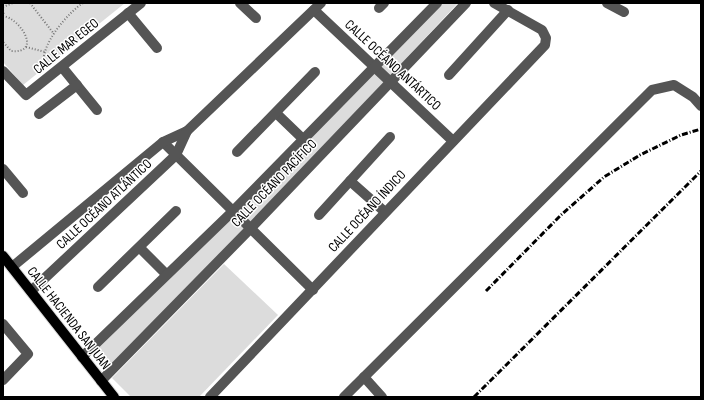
<svg xmlns="http://www.w3.org/2000/svg" width="704" height="400" font-family="'Sofia Sans Condensed',sans-serif">
	<style>
		.green { fill: #dcdcdc }
		.lines { fill: none; stroke-linecap: round; stroke-linejoin: round }
		.major-casing { stroke: #dbdbdb; stroke-width: 12 }
		.path { stroke: #777; stroke-width: 2; stroke-dasharray: 1 2; stroke-linecap: butt }
		.minor { stroke: #555; stroke-width: 10 }
		.major { stroke: #000; stroke-width: 10 }
		.rail { stroke: #000; stroke-width: 3; stroke-dasharray: 6 2 1 2; stroke-linecap: butt }
		.labels { text-anchor: middle; dominant-baseline: central; stroke-width: 3; stroke-linejoin: round; paint-order: stroke }
		.street-label { font-size: 14px; fill: #000; stroke: #fff }
	</style>
	<rect width="100%" height="100%" fill="#fff"/>
	<g class="green">
		<path d="M3,3H125L23,85L3,62Z"/>
		<path d="M442,3H458L248,227L109,366L95,350Z"/>
		<path d="M224,264L278,315L199,397H131L112,378Z"/>
	</g>
	<g class="lines">
		<g class="major-casing">
			<path id="major" d="M3,256L114,397"/>
		</g>
		<g class="path">
			<path d="M30,3L54,34"/>
			<path d="M3,7L13,3"/>
			<path d="M3,10L4,16"/>
			<path d="M3,16C20,18 43,54 11,51L3,42"/>
			<path d="M26,47L45,52"/>
			<path d="M43,68C44,63 43,57 45,52C49,36 69,12 83,3"/>
		</g>
		<g class="minor">
			<path d="M240,3L256,18"/>
			<path d="M607,3L624,12"/>
			<path d="M379,8L384,3"/>
			<path d="M314,10L453,141"/>
			<path d="M128,13L157,48"/>
			<path d="M62,67L97,110"/>
			<path d="M3,71L26,95L141,3"/>
			<path d="M449,75L508,10"/>
			<path d="M276,113L303,139"/>
			<path d="M39,114L77,85"/>
			<path d="M163,142L313,290"/>
			<path d="M237,152L315,72"/>
			<path d="M3,169L23,193"/>
			<path d="M350,181L385,212"/>
			<path d="M319,215L390,137"/>
			<path d="M140,248L166,274"/>
			<path d="M12,267L163,142L187,131L321,3"/>
			<path d="M98,287L176,211"/>
			<path d="M31,291L176,155L187,131"/>
			<path d="M3,324L28,354L3,380"/>
			<path d="M82,357L233,211L437,3"/>
			<path d="M364,377L382,397"/>
			<path d="M101,381L251,228L466,3"/>
			<path d="M210,397L545,45L546,38L542,30L494,3"/>
			<path d="M344,397L652,90L674,85L693,97L701,106"/>
		</g>
		<use href="#major" class="major"/>
		<g class="rail">
			<path d="M486,291L561,215L604,177L640,155L681,135L701,129"/>
			<path d="M474,397L701,171"/>
		</g>
	</g>
	<g class="labels">
		<g class="street-label">
			<text transform="translate(66 46) rotate(-39)">CALLE MAR EGEO</text>
			<text transform="translate(393 65) rotate(43)">CALLE OCÉANO ANTÁRTICO</text>
			<text transform="translate(274 183) rotate(-46)">CALLE OCÉANO PACÍFICO</text>
			<text transform="translate(104 204) rotate(-43)">CALLE OCÉANO ATLÁNTICO</text>
			<text transform="translate(367 211) rotate(-47)">CALLE OCÉANO ÍNDICO</text>
			<text transform="translate(69 318) rotate(52)">CALLE HACIENDA SAN JUAN</text>
		</g>
	</g>
	<rect width="704" height="400" fill="none" stroke="#000000" stroke-width="8"/>
</svg>
